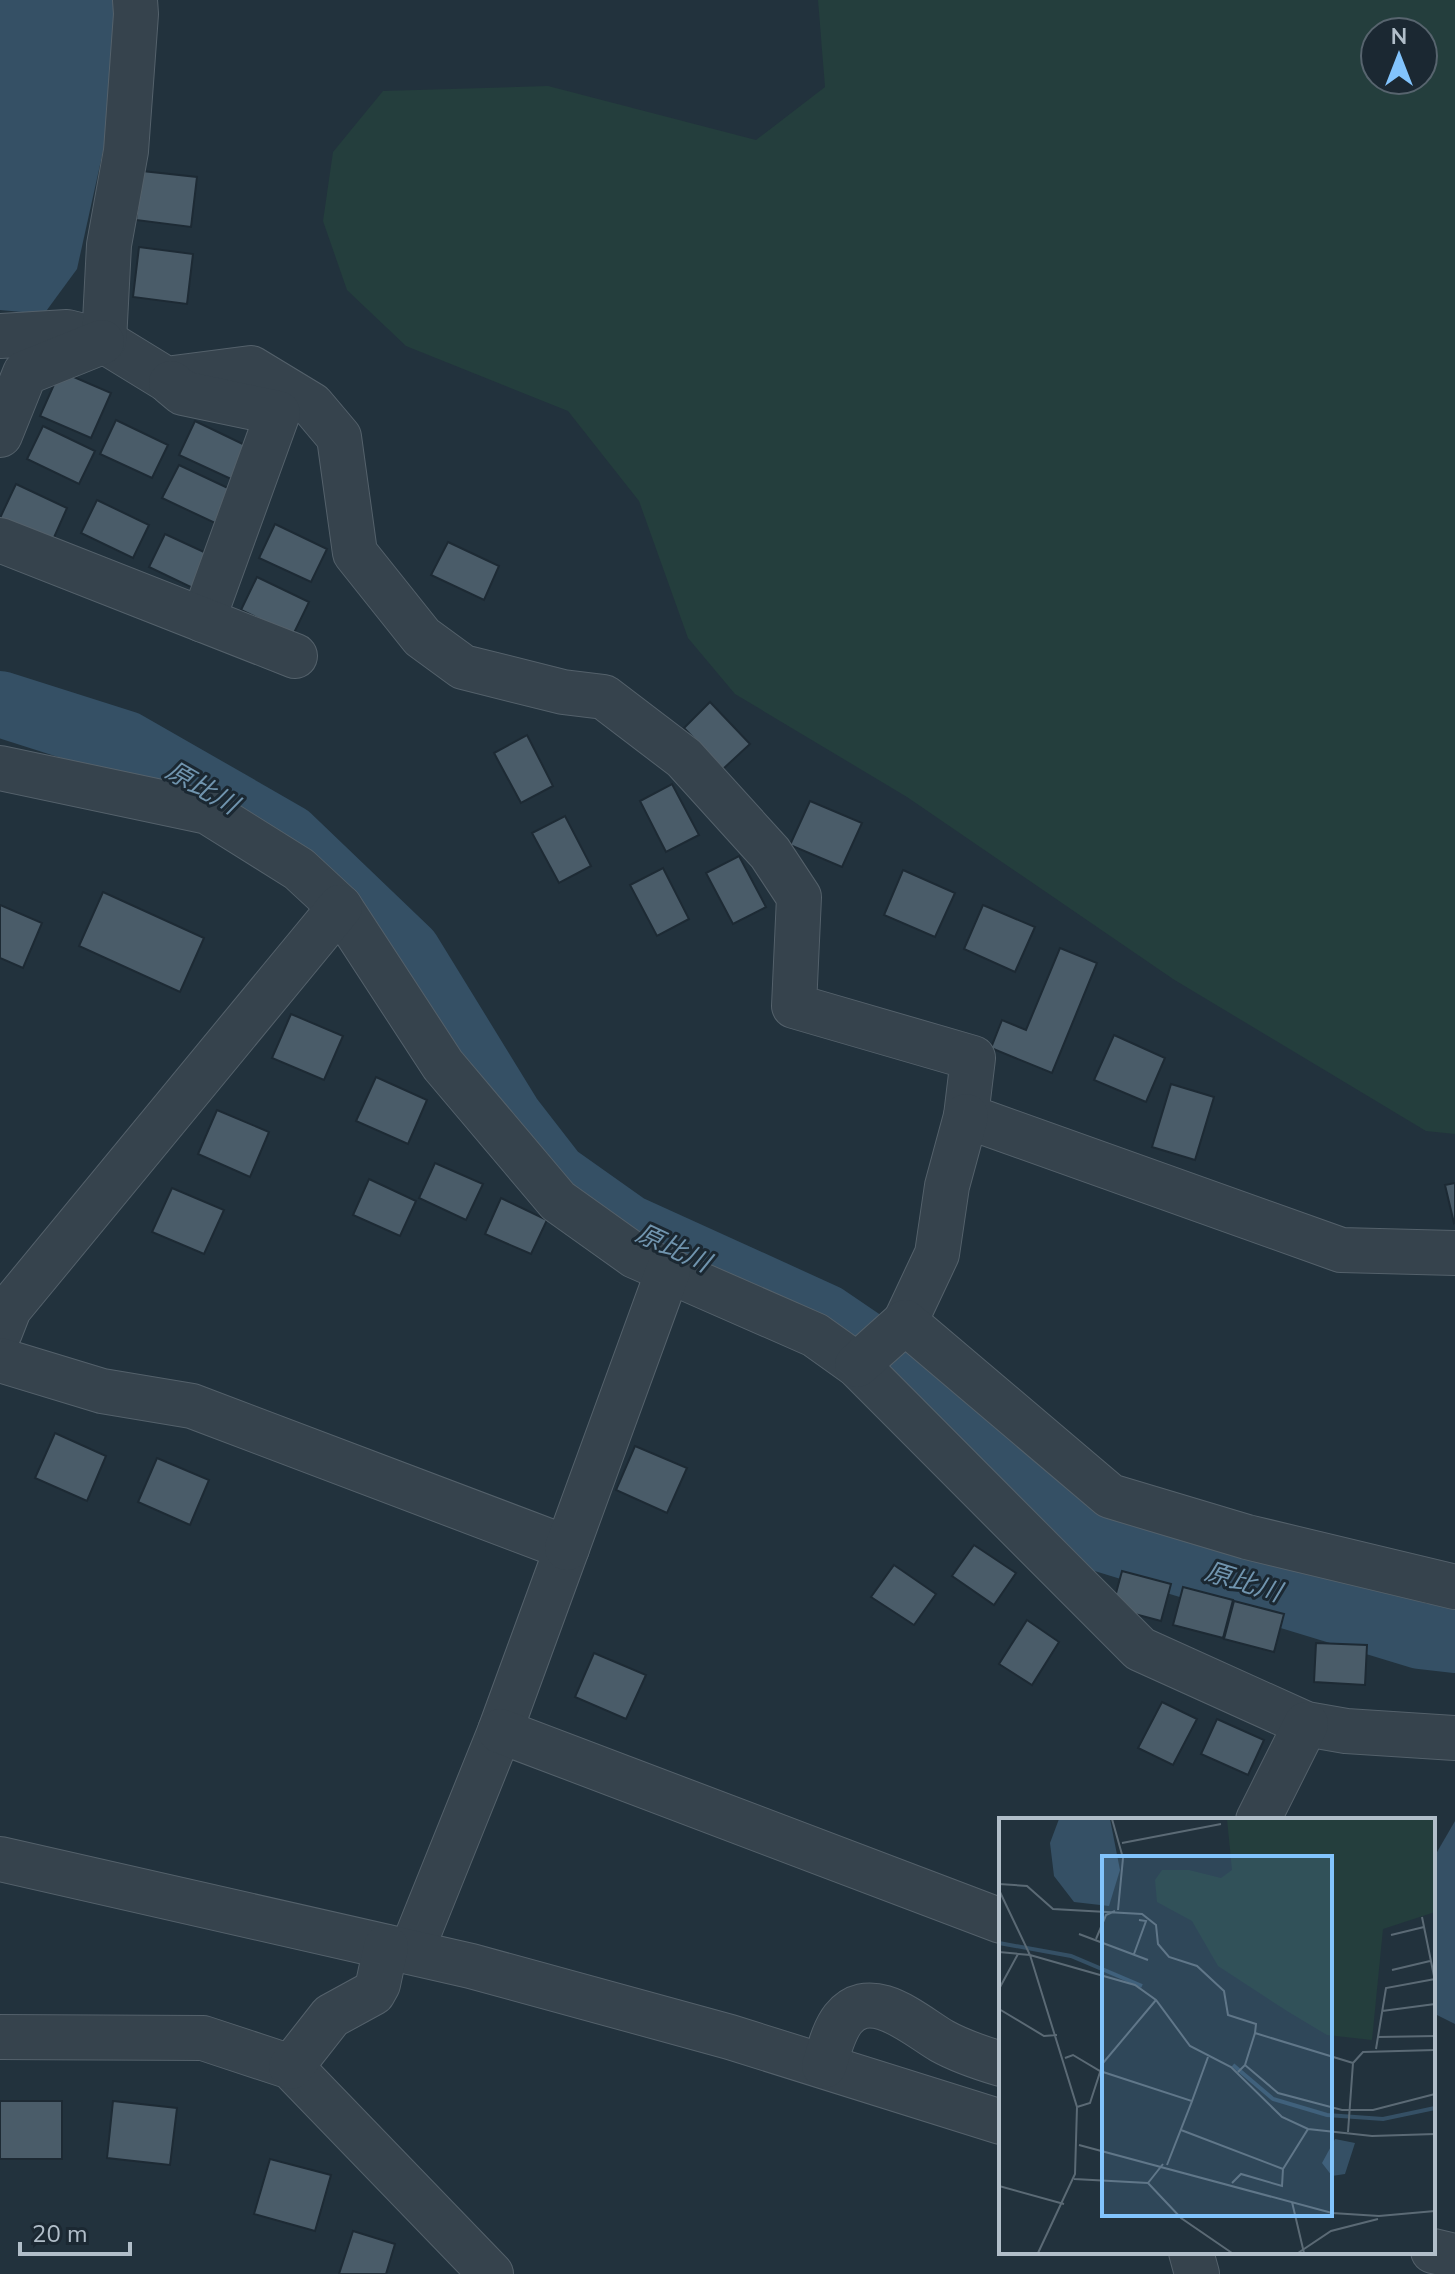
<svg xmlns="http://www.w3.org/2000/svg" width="1455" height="2274" font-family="'Nunito Sans','Noto Sans JP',sans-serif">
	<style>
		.green { fill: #243e3d; fill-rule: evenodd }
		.water { fill: #355065 }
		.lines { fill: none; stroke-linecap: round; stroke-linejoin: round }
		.river { stroke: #355065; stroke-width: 66 }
		.building { fill: #4a5c69; stroke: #1d2a34; stroke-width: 2 }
		.street-casing { stroke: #54616b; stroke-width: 46 }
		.street { stroke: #36434d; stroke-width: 44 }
		.labels { text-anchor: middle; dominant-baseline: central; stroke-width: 6; stroke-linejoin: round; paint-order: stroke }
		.water-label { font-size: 26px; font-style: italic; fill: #7094ae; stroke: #1b2832 }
		.inset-river { fill: none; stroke: #355065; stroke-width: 4 }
		.inset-road { fill: none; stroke: #5b6a75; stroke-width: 2 }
		.view { fill: #82c4fd; fill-opacity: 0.15; stroke: #82c4fd; stroke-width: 4 }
		.inset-edge { fill: none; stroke: #b1bec9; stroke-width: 4 }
	</style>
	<rect width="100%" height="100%" fill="#22323d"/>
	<path class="green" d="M818,0H1455V1134L1426,1131L1173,979L907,797L735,694L688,638L639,501L568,411L406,346L347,290L323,221L333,152L383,91L548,86L756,140L825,87ZM1375,32H1423V80H1375Z"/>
	<g class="water">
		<path d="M0,0H115L117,88L77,269L44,314L0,310Z"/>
		<path d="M1455,1821V2024L1433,2013V1859Z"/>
	</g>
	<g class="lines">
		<path class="river" d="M0,704L126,744L288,837L408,952L510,1118L555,1176L627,1227L825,1317L897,1366L1009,1483L1083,1533L1420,1636L1455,1640"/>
	</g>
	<g class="building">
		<path d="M142,171L197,177L191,227L136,220Z"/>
		<path d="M139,247L193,254L187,304L133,297Z"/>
		<path d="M60,371L111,393L91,438L40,416Z"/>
		<path d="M116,420L168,445L152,478L100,454Z"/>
		<path d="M195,421L247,446L231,479L179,455Z"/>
		<path d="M43,426L95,451L79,484L27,459Z"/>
		<path d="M179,465L230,489L215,523L162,498Z"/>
		<path d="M16,484L67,508L52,542L0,518Z"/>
		<path d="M97,500L149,525L133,558L81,533Z"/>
		<path d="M275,524L327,549L311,582L259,558Z"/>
		<path d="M165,534L217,558L201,592L149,567Z"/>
		<path d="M448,542L499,566L484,600L431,575Z"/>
		<path d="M257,577L309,602L293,635L241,610Z"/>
		<path d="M710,702L750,744L723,769L684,728Z"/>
		<path d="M527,735L553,786L521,803L494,753Z"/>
		<path d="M672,784L699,835L666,852L640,801Z"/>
		<path d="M810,801L862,823L842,867L790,845Z"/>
		<path d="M565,816L591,866L559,883L532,833Z"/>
		<path d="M739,856L766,907L733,924L706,873Z"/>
		<path d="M663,868L689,919L657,936L630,885Z"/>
		<path d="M903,870L955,893L935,937L884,915Z"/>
		<path d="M103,892L204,938L180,992L79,946Z"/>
		<path d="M0,905L42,923L23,968L0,958Z"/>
		<path d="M983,905L1035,927L1015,972L964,949Z"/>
		<path d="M1060,948L1097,963L1052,1073L991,1048L1002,1020L1026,1030Z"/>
		<path d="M291,1014L343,1036L324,1080L272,1058Z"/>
		<path d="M1114,1035L1165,1058L1146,1102L1094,1080Z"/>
		<path d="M376,1077L427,1100L408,1144L356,1121Z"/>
		<path d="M1171,1084L1214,1097L1195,1160L1152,1147Z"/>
		<path d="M217,1110L269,1132L250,1177L198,1154Z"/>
		<path d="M435,1163L483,1184L466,1220L419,1198Z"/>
		<path d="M369,1179L416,1201L400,1236L353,1215Z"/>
		<path d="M1455,1183V1222L1454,1223L1445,1185Z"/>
		<path d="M172,1188L224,1210L204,1254L152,1232Z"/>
		<path d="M501,1198L547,1220L531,1254L485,1234Z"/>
		<path d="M55,1433L106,1456L87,1501L35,1478Z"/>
		<path d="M635,1446L687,1468L667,1513L616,1490Z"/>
		<path d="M157,1458L209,1480L190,1525L138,1502Z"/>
		<path d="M974,1545L1016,1573L994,1605L952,1576Z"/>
		<path d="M894,1565L936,1594L914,1625L871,1597Z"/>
		<path d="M1122,1571L1171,1584L1161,1621L1112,1608Z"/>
		<path d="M1183,1587L1233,1600L1223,1638L1173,1625Z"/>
		<path d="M1234,1601L1284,1614L1274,1652L1224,1639Z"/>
		<path d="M1027,1620L1059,1642L1032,1685L999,1664Z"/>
		<path d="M1316,1643L1367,1645L1365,1685L1314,1682Z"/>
		<path d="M594,1653L646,1675L626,1719L575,1697Z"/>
		<path d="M1162,1702L1197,1719L1173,1765L1138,1748Z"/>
		<path d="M1217,1719L1264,1740L1248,1775L1201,1754Z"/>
		<rect x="0" y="2101" width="62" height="58"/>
		<path d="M113,2101L177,2108L170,2165L107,2158Z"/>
		<path d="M270,2159L331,2175L315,2231L254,2214Z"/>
		<path d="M353,2231L395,2244L386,2274H339Z"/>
	</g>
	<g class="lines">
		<g class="street-casing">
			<g id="street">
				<path d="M0,336L67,332L104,341L166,379L251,368L312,405L339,437L355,553L422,637L463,667L563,692L604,697L684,758L770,853L799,897L794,1006L973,1058L966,1116L1341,1250L1455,1253"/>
				<path d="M104,341L109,245L126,151L136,14L135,0"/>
				<path d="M171,383L183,393L278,413L203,620"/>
				<path d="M0,435L25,373L102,342"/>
				<path d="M0,540L295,656"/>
				<path d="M0,768L208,812L299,869L340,907L443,1065L558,1201L635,1256L815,1335L857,1365L1140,1649L1306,1724L1346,1731L1455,1738"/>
				<path d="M905,1322L937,1254L947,1186L966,1116"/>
				<path d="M0,1332L9,1309L340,907"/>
				<path d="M0,1360L102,1391L192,1406L567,1548L500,1731L411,1952"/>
				<path d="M857,1365L905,1322L1110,1496L1247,1537L1455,1587"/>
				<path d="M567,1548L668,1271"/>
				<path d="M500,1731L1001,1921"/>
				<path d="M1258,1820L1306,1724"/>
				<path d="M0,1859L471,1966L730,2037L1001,2122"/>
				<path d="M0,2037L203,2038L291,2067L491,2274"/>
				<path d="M824,2066C829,2051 833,2032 843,2019C871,1984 916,2026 942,2041C960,2051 981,2058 1001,2064"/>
				<path d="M291,2067L331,2016L373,1993L378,1984L386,1947"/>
				<path d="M1433,2251L1455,2256"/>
				<path d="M1191,2252L1197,2274"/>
			</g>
		</g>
		<use href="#street" class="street"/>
	</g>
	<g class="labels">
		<g class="water-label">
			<text transform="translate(202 788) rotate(30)">原比川</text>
			<text transform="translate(673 1248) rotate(25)">原比川</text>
			<text transform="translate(1243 1582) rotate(17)">原比川</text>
		</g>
	</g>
	<g transform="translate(999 1818)">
		<rect width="436" height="436" fill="#22323d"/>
		<path d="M228,1H436V94L384,111L373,222L328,217L288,193L219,148L193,103L158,84L156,62L163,52H190L222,60L233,52Z" fill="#243e3d"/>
		<path d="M60,1H111L121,52L110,88L75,84L55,58L51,25ZM336,321L356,325L346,356L333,358L323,345Z" fill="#355065"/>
		<path class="inset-river" d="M0,125L72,138L143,168M234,247L274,281L328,297L384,301L436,290"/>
		<path class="inset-road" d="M113,1L124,40L119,92M123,25L222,6M0,66L28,68L54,91L143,96L157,107L159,126L170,139L198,148L225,173L229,197L257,206L256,215L354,245M0,72L31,137L78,289L76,356L39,435M423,99L436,163M80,116L149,142M392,117L425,109M97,121L107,97L116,93M0,134L31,137L136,167L157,182L191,228L232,249L283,299L309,311L373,318L436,316M135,136L147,103L140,102M393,152L431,143M0,171L19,136M0,191L45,218L58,217M383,193L436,186M379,219L436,218M377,231L387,170L436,161M66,240L74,237L101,253L193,283L168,347M246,247L256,215M239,254L246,247L279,275L343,292H374L436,276M193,283L209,239M78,289L91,285L104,245L157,182M182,312L284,351M349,314L354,245L364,234L436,232M80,327L333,395L380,398L436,393M75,361L149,365L182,400L233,435M149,365L164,346M233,365L242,356L283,368L284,351L309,311M0,368L65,386M293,384L305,435M299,435L332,413L379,401"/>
		<path class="view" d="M103,38H333V398H103Z"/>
		<rect width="436" height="436" class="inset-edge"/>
	</g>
	<g transform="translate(1399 56)"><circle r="38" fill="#1b2832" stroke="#57646e" stroke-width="2"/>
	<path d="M0-6L14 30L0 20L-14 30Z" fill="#82c4fd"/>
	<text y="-12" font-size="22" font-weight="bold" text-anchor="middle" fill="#b1bec9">N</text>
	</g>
	<path d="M20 2242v12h110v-12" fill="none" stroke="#b1bec9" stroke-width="4"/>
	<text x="32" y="2242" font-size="24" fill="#b1bec9" stroke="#1b2832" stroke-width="6" paint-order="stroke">20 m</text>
</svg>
